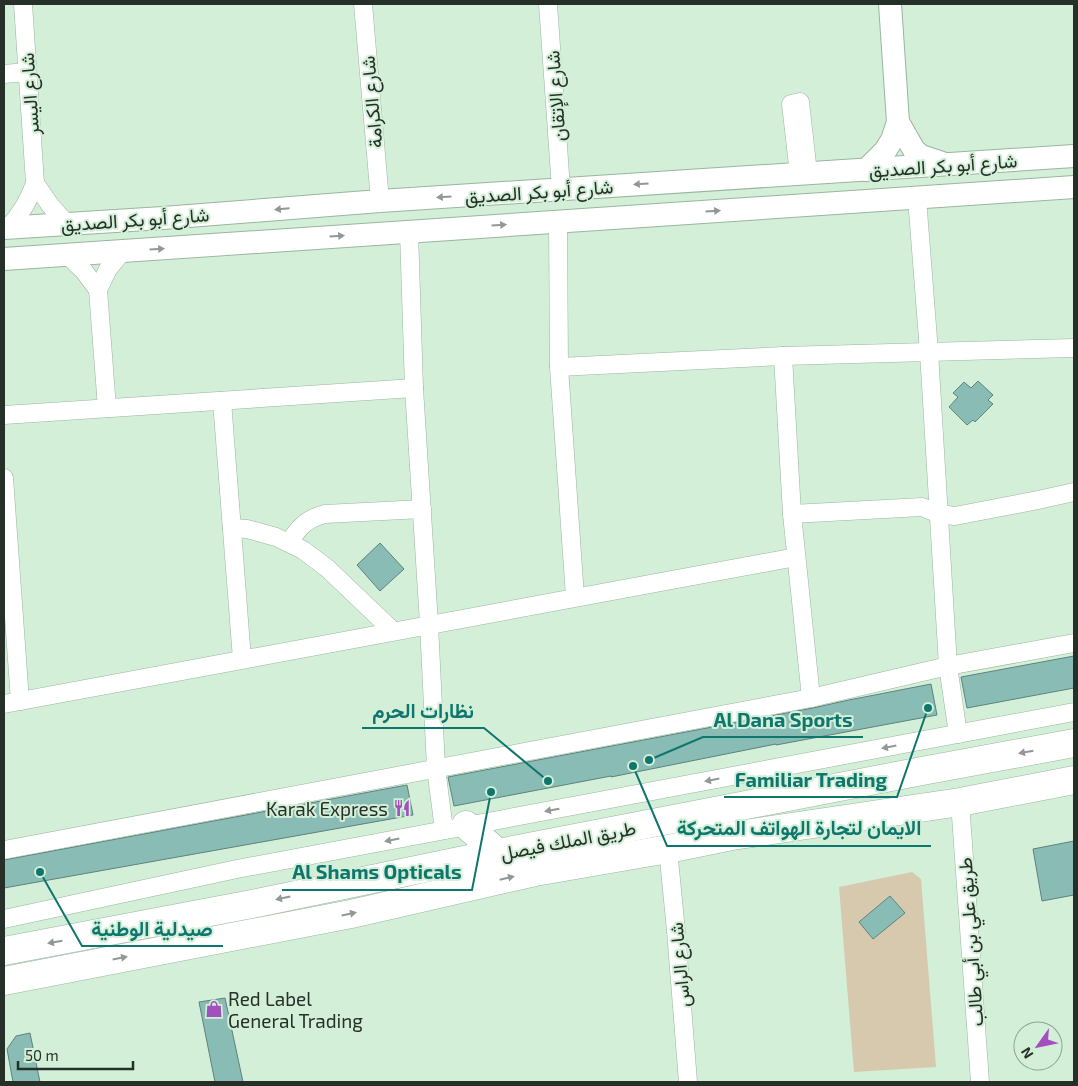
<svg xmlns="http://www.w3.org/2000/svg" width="1078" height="1086" font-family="'Exo 2',Vazirmatn,sans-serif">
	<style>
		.green { fill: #d7c9ad; fill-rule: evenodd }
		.building { fill: #89bcb4; stroke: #5e827d }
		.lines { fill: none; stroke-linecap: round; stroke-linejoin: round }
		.minor-casing { stroke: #9ab59f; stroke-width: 19 }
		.tertiary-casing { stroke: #9ab59f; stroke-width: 24 }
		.primary-casing { stroke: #9ab59f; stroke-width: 29 }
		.minor { stroke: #fff; stroke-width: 18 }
		.tertiary { stroke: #fff; stroke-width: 22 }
		.primary { stroke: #fff; stroke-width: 28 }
		.oneway { fill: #929894 }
		.labels { text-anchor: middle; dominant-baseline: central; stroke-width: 4; stroke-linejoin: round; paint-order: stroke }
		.street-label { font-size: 19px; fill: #263028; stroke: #d3efd8 }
		.poi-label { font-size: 19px; fill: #263028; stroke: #d3efd8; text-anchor: end }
		.leader { fill: none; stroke: #0f766e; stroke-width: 2 }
		.callout-dot { fill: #0f766e; stroke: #d3efd8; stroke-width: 2 }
		.callout-label { font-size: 20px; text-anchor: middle; font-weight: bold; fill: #0f766e; stroke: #d3efd8; stroke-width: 4; stroke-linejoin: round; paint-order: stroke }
	</style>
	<rect width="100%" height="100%" fill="#d3efd8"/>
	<path class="green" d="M912,872L921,879L936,1067L854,1072L839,887ZM890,896L904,913L873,939L859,922Z"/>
	<g class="building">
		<path d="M978,381L993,395L988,400L993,404L975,422L973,420L967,425L949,407L958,397L953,393L964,382L971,388Z"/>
		<path d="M380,543L404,569L380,591L357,565Z"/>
		<path d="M1074,656V688L967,708L961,677Z"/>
		<path d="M931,684L937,715L776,745V744L611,777V776L454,806L448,777L813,708L849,700Z"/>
		<path d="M407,785L413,815L4,888V860Z"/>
		<path d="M1074,841V895L1042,901L1033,849Z"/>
		<path d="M890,896L905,913L873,939L859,922Z"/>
		<path d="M225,998L243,1082H215L199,1002Z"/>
		<path d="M30,1033L40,1082H13L7,1049L16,1036Z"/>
	</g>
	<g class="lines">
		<g class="minor-casing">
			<g id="minor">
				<path d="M363,4L380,201"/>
				<path d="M548,4L561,189"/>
				<path d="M4,74L27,72"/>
				<path d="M799,174L791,104L800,102L808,173"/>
				<path d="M35,183L50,205L67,224"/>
				<path d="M917,198L929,352L948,666L958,734"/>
				<path d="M558,221L559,367L575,597"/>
				<path d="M8,228C21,214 29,201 35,183L23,4"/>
				<path d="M409,231L414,388L429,624L436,768L444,830"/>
				<path d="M67,255L84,271L98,290"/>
				<path d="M783,356L792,514L811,698"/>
				<path d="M559,367L783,356L1074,348"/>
				<path d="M222,401L242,659"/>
				<path d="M107,408L98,290L108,269L123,251"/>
				<path d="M4,415L414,388"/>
				<path d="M4,478L20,701"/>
				<path d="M792,514L922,507L939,514L955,516L1038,500L1074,492"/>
				<path d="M232,528L247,529L276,537L303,550L327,568L393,631"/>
				<path d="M290,542C298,527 308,518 325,514L422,509"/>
				<path d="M4,704L796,557"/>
				<path d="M960,802L980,1082"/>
				<path d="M668,849L676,931L688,1082"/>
				<path d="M4,850L811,698L948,666L1074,643"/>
				<path d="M4,919L237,869L1074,712"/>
			</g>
		</g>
		<g class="tertiary-casing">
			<g id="tertiary">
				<path d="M898,122L914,150L921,156L942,163"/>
				<path d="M866,170L885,151L892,140L898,122L890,4"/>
				<path d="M4,228L163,218L380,201L1074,156"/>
				<path d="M4,259L1074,187"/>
			</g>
		</g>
		<g class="primary-casing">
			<g id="primary">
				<path d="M466,825L498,853"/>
				<path d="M4,951L257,903L498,853L922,771L1074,743"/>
				<path d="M4,981L351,914L535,872L668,849L732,836L960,802L1074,780"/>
			</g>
		</g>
		<use href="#minor" class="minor"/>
		<use href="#tertiary" class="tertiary"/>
		<use href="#primary" class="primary"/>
	</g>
	<defs><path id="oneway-solid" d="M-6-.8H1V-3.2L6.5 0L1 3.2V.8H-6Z" transform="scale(1.25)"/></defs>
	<g class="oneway">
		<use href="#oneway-solid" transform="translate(641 184) rotate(176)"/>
		<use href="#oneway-solid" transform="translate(444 197) rotate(176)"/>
		<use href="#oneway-solid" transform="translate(282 209) rotate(175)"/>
		<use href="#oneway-solid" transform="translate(713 211) rotate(-4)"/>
		<use href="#oneway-solid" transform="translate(499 225) rotate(-4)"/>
		<use href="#oneway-solid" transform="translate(337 236) rotate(-4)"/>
		<use href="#oneway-solid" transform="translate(157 249) rotate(-3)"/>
		<use href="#oneway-solid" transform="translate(889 747) rotate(169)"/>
		<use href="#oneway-solid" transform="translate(1026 752) rotate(170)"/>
		<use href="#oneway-solid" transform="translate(712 780) rotate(169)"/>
		<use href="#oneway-solid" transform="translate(552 810) rotate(170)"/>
		<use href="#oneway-solid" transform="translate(392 840) rotate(169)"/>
		<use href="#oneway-solid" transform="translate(507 878) rotate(-13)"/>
		<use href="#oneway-solid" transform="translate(283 898) rotate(168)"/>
		<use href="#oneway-solid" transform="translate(349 914) rotate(-12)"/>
		<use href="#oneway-solid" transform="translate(55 942) rotate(170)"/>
		<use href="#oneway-solid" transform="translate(120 958) rotate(-11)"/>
	</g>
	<defs>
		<g id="restaurant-bare" transform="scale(1.35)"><path d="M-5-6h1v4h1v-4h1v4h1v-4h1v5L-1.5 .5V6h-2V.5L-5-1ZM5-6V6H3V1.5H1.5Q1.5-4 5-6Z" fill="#a350bf" stroke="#d3efd8" stroke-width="2.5" paint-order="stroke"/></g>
		<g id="shop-bare" transform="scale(1.35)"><path d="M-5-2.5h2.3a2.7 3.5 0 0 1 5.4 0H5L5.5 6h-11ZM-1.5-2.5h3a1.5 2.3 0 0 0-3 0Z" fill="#a350bf" stroke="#d3efd8" stroke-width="2.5" paint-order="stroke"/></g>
	</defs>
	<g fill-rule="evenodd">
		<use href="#restaurant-bare" x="402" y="808"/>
		<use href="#shop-bare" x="214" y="1009"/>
	</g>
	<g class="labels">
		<g class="street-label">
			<text transform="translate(29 94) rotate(-94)">شارع اليسر</text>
			<text transform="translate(555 96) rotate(-94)">شارع الإتقان</text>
			<text transform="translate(371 102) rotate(-95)">شارع الكرامة</text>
			<text transform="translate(943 165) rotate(-4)">شارع أبو بكر الصديق</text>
			<text transform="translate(539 191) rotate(-4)">شارع أبو بكر الصديق</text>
			<text transform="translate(135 219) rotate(-4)">شارع أبو بكر الصديق</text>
			<text transform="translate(568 840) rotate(-11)">طريق الملك فيصل</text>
			<text transform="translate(970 942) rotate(-94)">طريق علي بن أبي طالب</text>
			<text transform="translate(679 965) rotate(-95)">شارع الراس</text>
		</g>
		<g class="poi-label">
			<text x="388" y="808">Karak Express</text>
			<text x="228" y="998" text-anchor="start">Red Label<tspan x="228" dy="22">General Trading</tspan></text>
		</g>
	</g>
	<path class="leader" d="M548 781L484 728H362M649 760L703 737H863M928 708L897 797H724M633 766L667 846H931M491 792L472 890H282M40 872L82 946H223"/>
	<g class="callout-dot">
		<circle cx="548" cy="781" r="5"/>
		<circle cx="649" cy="760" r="5"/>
		<circle cx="928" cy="708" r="5"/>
		<circle cx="633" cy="766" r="5"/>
		<circle cx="491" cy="792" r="5"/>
		<circle cx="40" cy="872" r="5"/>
	</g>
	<g class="callout-label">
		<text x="423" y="718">نظارات الحرم</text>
		<text x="783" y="727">Al Dana Sports</text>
		<text x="811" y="787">Familiar Trading</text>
		<text x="799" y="835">الايمان لتجارة الهواتف المتحركة</text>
		<text x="377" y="879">Al Shams Opticals</text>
		<text x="152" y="936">صيدلية الوطنية</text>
	</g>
	<rect width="1078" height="1086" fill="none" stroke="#263028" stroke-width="10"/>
	<g transform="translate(1038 1046) rotate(237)"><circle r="24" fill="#d3efd8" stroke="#8ea392"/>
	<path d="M0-4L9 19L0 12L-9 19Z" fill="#a350bf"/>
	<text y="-8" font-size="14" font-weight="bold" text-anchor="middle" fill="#263028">N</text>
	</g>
	<path d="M18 1061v8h115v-8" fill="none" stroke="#263028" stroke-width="2.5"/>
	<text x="25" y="1061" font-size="15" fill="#263028" stroke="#d3efd8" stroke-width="4" paint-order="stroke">50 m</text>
</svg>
